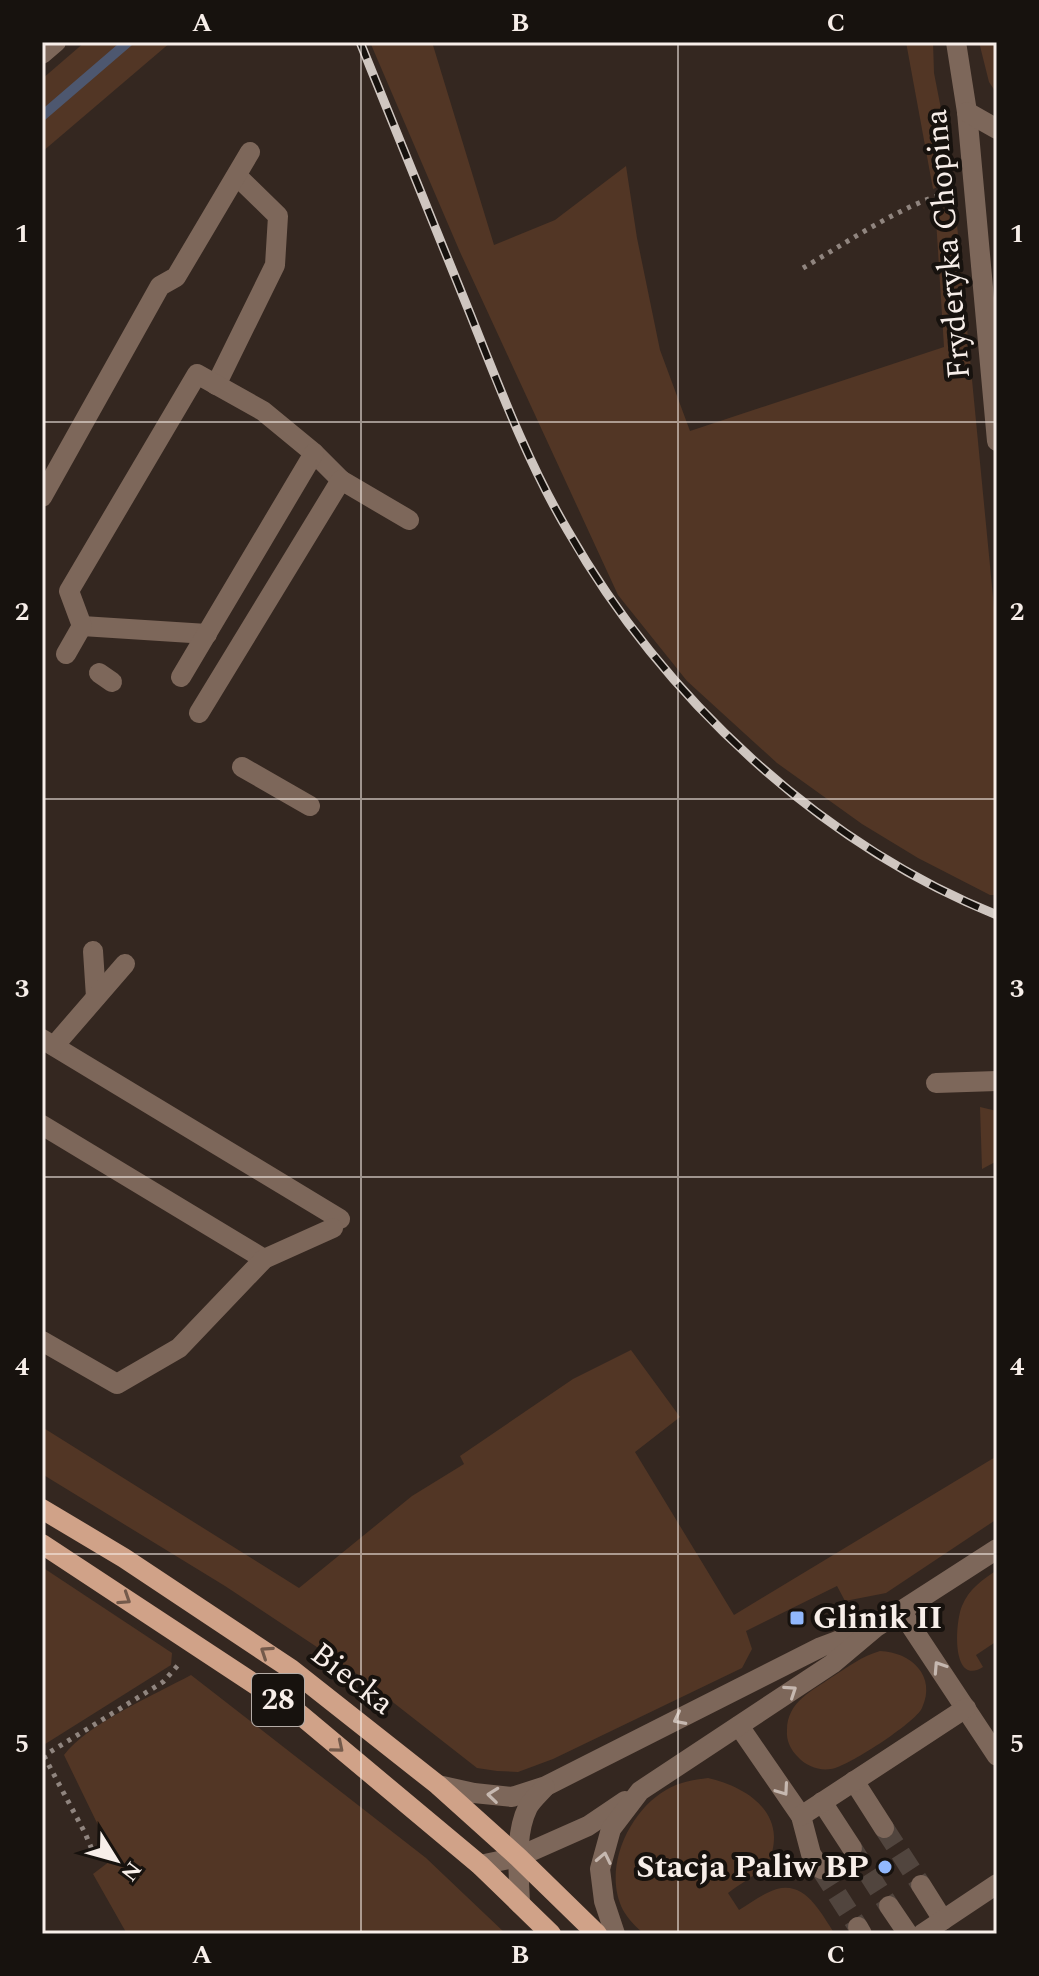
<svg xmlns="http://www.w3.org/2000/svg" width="1039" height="1976" font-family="Spectral,serif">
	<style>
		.green { fill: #523625 }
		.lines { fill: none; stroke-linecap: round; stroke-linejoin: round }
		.stream { stroke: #4d576f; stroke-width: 10 }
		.minor-tunnel { stroke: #51453e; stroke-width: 20; stroke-dasharray: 20 10; stroke-linecap: butt }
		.path { stroke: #90857f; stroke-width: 5; stroke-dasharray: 4 6; stroke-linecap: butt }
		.minor { stroke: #7d675a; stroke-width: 20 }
		.major { stroke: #d0a288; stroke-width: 20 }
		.rail-casing { stroke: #cfc6c0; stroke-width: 9 }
		.rail { stroke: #17120e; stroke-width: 6; stroke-dasharray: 18; stroke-linecap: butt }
		.oneway { stroke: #745a4b }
		.oneway2 { stroke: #c6b8b0 }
		.grid { fill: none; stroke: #f7eee9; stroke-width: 2; stroke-opacity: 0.55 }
		.poi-dot { fill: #91b8fd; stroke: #17120e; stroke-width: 3 }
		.labels { text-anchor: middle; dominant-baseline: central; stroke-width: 8; stroke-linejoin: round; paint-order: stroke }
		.shield { fill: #17120e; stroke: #b4aca7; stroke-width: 2 }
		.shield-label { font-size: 30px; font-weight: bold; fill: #f7eee9 }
		.street-label { font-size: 32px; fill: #f7eee9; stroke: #17120e }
		.poi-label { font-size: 32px; font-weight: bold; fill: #f7eee9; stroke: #17120e; text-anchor: start }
		.neatline { fill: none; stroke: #f7eee9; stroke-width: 3 }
		.grid-label { font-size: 26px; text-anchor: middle; font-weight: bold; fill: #f7eee9 }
	</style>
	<rect width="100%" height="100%" fill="#342720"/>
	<g class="green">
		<path d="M85,42H171L42,152V79Z"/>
		<path d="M370,42H432L494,245L555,220L626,166L637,238L660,350L690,431L944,347L935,203L948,199L955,204L997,638V895H990L918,858L862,824L777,763L687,681L618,595L460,252Z"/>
		<path d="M906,42H933L934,73L951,160L950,178L945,184L933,189Z"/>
		<path d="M979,42H997V94L989,82Z"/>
		<path d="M980,1107L997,1111V1161L982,1169Z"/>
		<path d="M631,1350L680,1417L635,1452L734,1615L997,1456V1519L886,1593L845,1601L837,1586L746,1631L752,1649L742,1668L553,1759L518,1772L497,1771L477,1768L353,1671L225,1586L42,1474V1427L299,1588L412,1496L464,1464L460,1456L573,1379Z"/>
		<path d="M42,1567L172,1653L171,1665L42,1746Z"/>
		<path d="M997,1570V1641L976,1655L983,1667C951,1687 955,1622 962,1606C969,1589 982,1580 997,1570Z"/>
		<path d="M880,1651C911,1652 937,1676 922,1708C915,1723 847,1767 831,1769C819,1771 806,1766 798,1757C791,1750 786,1741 787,1730C787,1702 812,1691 832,1677C848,1667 862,1656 880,1651Z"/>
		<path d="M191,1675L426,1858L506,1934H127L93,1874L114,1858L64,1755C87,1724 156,1694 191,1675Z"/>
		<path d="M708,1778C738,1785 773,1803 774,1837C774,1846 772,1855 768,1862C758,1875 741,1883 728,1893L739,1910C748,1905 757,1898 767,1893C802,1874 819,1910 835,1934H644C636,1927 628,1919 623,1910C602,1869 629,1811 666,1790C679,1782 693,1780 708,1778Z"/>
	</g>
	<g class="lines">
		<path class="stream" d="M42,116L128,42"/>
		<g class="minor-tunnel">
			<path d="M884,1828L921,1885"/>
			<path d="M852,1848L889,1906"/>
			<path d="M821,1869L858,1927"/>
		</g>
		<g class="path">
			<path d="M803,268C846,243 903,204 950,192"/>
			<path d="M44,1756L85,1833L96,1859"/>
			<path d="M42,1757L163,1682L179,1664"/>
		</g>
		<g class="minor">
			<path d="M956,42L967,112L997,441"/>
			<path d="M42,54L56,42"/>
			<path d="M967,112L997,129"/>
			<path d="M216,385L275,265L278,216L237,176"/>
			<path d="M42,497L160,286L176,277L250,152"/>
			<path d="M82,626L207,634"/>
			<path d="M66,654L82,626L69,591L197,374L263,411L314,453L341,480"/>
			<path d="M99,673L112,682"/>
			<path d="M181,677L314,453"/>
			<path d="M199,713L341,480L409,520"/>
			<path d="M242,767L310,806"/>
			<path d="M93,951L96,997"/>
			<path d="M42,1039L340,1219"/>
			<path d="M54,1046L125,964"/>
			<path d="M936,1083L997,1081"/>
			<path d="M42,1125L264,1259"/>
			<path d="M42,1341L117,1384L179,1348L264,1259L333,1228"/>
			<path d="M901,1611L997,1756"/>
			<path d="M739,1726L801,1816L811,1854L821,1869"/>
			<path d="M854,1781L884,1828"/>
			<path d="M438,1785L474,1793L512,1797L546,1786L821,1647L861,1632"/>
			<path d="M822,1802L852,1848"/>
			<path d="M801,1816L966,1708"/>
			<path d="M480,1865L518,1857L588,1826L625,1801"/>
			<path d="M921,1885L943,1920"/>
			<path d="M520,1904C519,1873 514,1835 528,1807C532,1800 540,1793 545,1787"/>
			<path d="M889,1906L908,1934"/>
			<path d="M858,1927L862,1934"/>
			<path d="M615,1934L604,1901L600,1869L611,1829L640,1791L832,1664L876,1627L997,1549"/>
			<path d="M922,1934L997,1884"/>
		</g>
		<g class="major">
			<path d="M42,1509L124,1558L291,1669L438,1785L518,1857L597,1934"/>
			<path d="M42,1544L297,1712L480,1865L551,1934"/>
		</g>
		<g class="rail-casing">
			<path id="rail" d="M360,42C397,133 434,225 471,316C500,389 528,463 568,531C662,696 820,844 997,915"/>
		</g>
		<use href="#rail" class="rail"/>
	</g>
	<defs><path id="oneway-chevron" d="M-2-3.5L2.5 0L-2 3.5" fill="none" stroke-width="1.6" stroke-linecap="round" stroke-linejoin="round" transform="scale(2)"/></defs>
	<g class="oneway">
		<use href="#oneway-chevron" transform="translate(125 1599) rotate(33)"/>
		<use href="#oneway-chevron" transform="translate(266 1652) rotate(-146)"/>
		<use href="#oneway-chevron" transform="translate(338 1747) rotate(40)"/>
	</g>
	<g class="oneway2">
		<use href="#oneway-chevron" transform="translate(939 1667) rotate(-123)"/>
		<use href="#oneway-chevron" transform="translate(791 1691) rotate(-34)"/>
		<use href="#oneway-chevron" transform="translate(679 1719) rotate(153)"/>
		<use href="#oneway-chevron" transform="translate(783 1790) rotate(55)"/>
		<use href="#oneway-chevron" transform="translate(493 1795) rotate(-174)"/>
		<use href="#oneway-chevron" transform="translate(604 1858) rotate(-78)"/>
	</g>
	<path class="grid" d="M361,42V1934M678,42V1934M42,422H997M42,799H997M42,1177H997M42,1554H997"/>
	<g class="poi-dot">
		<rect x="789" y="1610" width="16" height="16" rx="4"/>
		<circle cx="885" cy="1867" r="8"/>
	</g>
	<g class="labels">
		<rect class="shield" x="252" y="1674" width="52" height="52" rx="6"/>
		<g class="shield-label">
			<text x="278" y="1700">28</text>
		</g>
		<g class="street-label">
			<text transform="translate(948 244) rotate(-95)">Fryderyka Chopina</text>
			<text transform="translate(352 1679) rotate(38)">Biecka</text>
		</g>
		<g class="poi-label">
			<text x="813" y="1618">Glinik II</text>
			<text x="869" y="1867" text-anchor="end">Stacja Paliw BP</text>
		</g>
	</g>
	<rect width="1039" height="1976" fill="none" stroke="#17120e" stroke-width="88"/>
	<g transform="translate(116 1860) rotate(127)" stroke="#17120e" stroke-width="6" paint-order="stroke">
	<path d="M0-6L14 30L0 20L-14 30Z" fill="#f7eee9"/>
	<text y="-12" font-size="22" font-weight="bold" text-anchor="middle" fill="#f7eee9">N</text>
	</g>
	<rect x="44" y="44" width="951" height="1888" class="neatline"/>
	<g class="grid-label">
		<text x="202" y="31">A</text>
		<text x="520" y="31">B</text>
		<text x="836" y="31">C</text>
		<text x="22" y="242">1</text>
		<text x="1017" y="242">1</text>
		<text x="22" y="620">2</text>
		<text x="1017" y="620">2</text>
		<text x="22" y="997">3</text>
		<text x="1017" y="997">3</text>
		<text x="22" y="1375">4</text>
		<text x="1017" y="1375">4</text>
		<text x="22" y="1752">5</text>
		<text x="1017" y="1752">5</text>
		<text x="202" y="1963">A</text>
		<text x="520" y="1963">B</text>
		<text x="836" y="1963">C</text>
	</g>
</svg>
